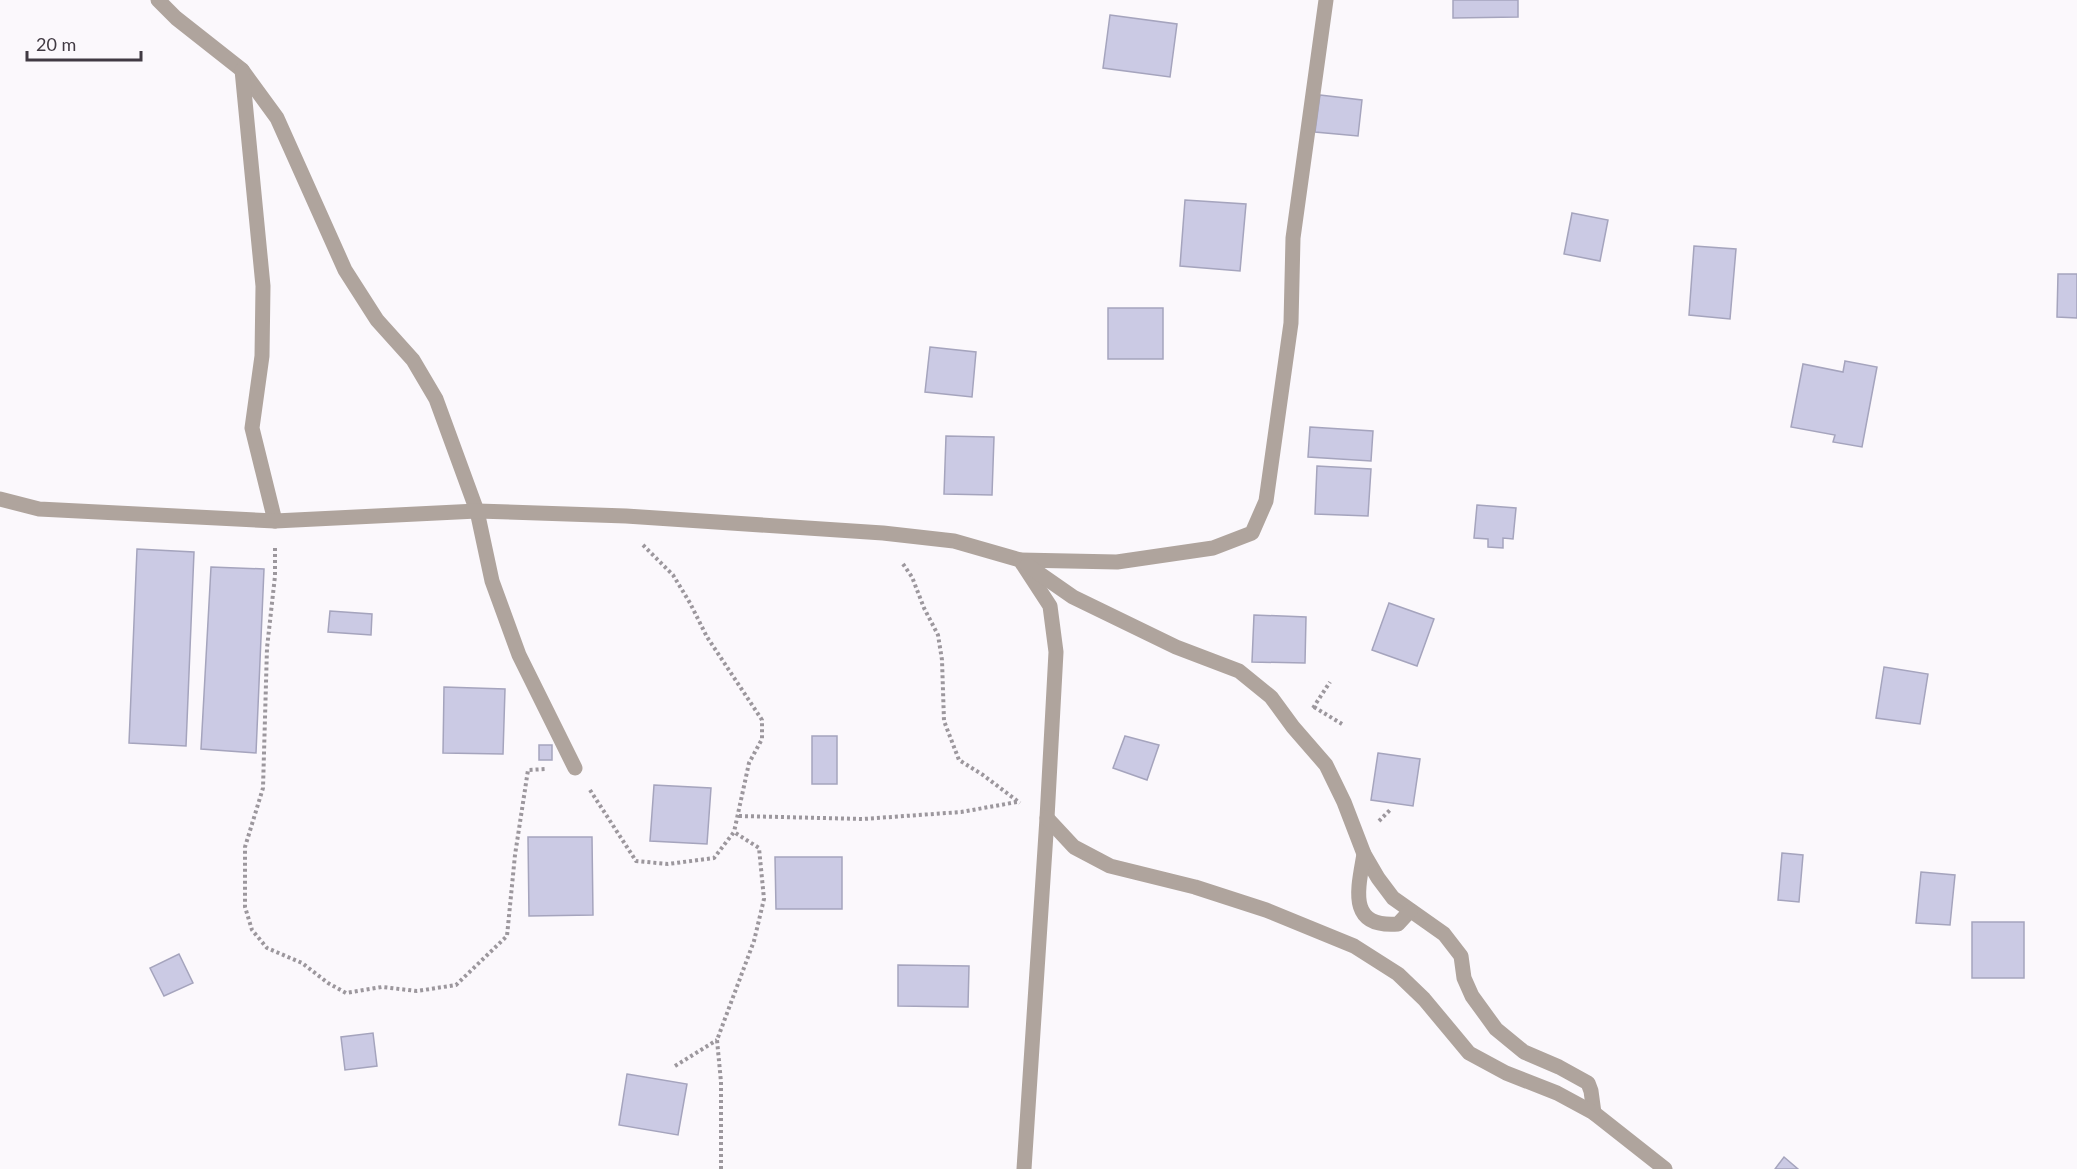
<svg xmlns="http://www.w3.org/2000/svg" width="2077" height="1169" font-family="Lato,sans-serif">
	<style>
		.building { fill: #cbcae4; stroke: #a5a4bd; stroke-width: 1.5 }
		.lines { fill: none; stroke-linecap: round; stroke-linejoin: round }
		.path { stroke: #9c979d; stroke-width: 4; stroke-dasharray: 3 3; stroke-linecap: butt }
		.street { stroke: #afa49d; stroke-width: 15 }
	</style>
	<rect width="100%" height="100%" fill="#fbf8fc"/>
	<g class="building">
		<path d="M1453,0H1518V17L1453,18Z"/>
		<path d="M1110,15L1177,24L1170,77L1103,68Z"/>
		<path d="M1320,95L1362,100L1358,136L1315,132Z"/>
		<path d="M1185,200L1246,204L1240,271L1180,266Z"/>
		<path d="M1572,213L1608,220L1600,261L1564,254Z"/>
		<path d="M1694,246L1736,249L1730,319L1689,315Z"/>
		<path d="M2058,274H2077V318L2057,317Z"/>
		<rect x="1108" y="308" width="55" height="51"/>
		<path d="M930,347L976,352L972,397L925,392Z"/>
		<path d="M1845,361L1877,367L1862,447L1833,442L1835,435L1791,427L1803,364L1843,372Z"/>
		<path d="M1310,427L1373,431L1371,461L1308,457Z"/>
		<path d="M946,436L994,437L992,495L944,494Z"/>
		<path d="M1317,466L1371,469L1368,516L1315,514Z"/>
		<path d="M1477,505L1516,508L1513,539L1503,538V548L1488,547V539L1474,538Z"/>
		<path d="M137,549L194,552L186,746L129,743Z"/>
		<path d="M211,567L264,569L256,753L201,749Z"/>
		<path d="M1389,603L1434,619L1417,666L1372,650Z"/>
		<path d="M330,611L372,614L371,635L328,632Z"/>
		<path d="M1254,615L1306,617L1305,663L1252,662Z"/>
		<path d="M1884,667L1928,674L1920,724L1876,718Z"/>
		<path d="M444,687L505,689L503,754L443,753Z"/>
		<rect x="812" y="736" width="25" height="48"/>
		<path d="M1125,736L1159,745L1147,780L1113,768Z"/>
		<rect x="539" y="745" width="13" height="15"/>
		<path d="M1378,753L1420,759L1413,806L1371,800Z"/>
		<path d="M654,785L711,788L707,844L650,841Z"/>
		<path d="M528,837H592L593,915L529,916Z"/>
		<path d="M1782,853L1803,855L1799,902L1778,900Z"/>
		<path d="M775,857H842V909H776Z"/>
		<path d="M1921,872L1955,875L1950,925L1916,923Z"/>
		<rect x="1972" y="922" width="52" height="56"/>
		<path d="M179,954L193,983L164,996L150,968Z"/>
		<path d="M898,965L969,966L968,1007L898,1006Z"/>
		<path d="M373,1033L377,1066L345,1070L341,1037Z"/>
		<path d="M627,1074L687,1084L678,1135L619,1125Z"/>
		<path d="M1784,1157L1798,1169H1775Z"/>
	</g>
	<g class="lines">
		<g class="path">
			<path d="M643,545L673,575L690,603L707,637L762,720V739L749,763L734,832"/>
			<path d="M275,548V576L267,648L263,788L245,847V907L252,930L267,948L302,963L328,983L346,993L382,987L417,991L456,985L507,936L515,855L528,770L546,769"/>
			<path d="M903,564L912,577L924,608L938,635L942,660L944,721L959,760L983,775L1020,803"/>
			<path d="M1314,707L1342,724"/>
			<path d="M1313,708L1330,682"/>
			<path d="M590,790L636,861L668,864L714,858L734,832L759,848L764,899L754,941L717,1040L721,1082V1169"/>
			<path d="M739,816L863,819L961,812L1017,802"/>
			<path d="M1379,821L1391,809"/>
			<path d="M675,1066L717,1040"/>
		</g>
		<g class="street">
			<path d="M158,0L176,18L242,70L277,118L345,270L377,320L413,360L436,399L477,511L492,581L519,655L575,768"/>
			<path d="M242,70L263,286L262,356L252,428L275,521"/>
			<path d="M0,499L39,509L275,521L477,511L626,516L883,533L954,541L1020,560L1050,606L1056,652L1047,818L1024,1169"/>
			<path d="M1020,560L1117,562L1213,548L1252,533L1266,501L1291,323L1293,238L1326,0"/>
			<path d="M1027,565L1073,597L1176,647L1239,671L1271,697L1293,727L1326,765L1344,802L1364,854L1378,878L1393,898L1444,934L1461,956L1464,978L1472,996L1496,1029L1524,1052L1559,1067L1588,1083L1591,1091L1594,1113"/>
			<path d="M1047,818L1074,847L1110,866L1195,887L1266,910L1354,946L1398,974L1424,999L1469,1053L1506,1073L1557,1093L1594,1113L1665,1169"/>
			<path d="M1364,854C1358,889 1347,928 1398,924L1410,911"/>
		</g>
	</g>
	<path d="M27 51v9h114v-9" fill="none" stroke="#413a43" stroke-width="3"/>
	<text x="36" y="51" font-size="18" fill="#413a43" stroke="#fbf8fc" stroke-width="4.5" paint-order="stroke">20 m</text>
</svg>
